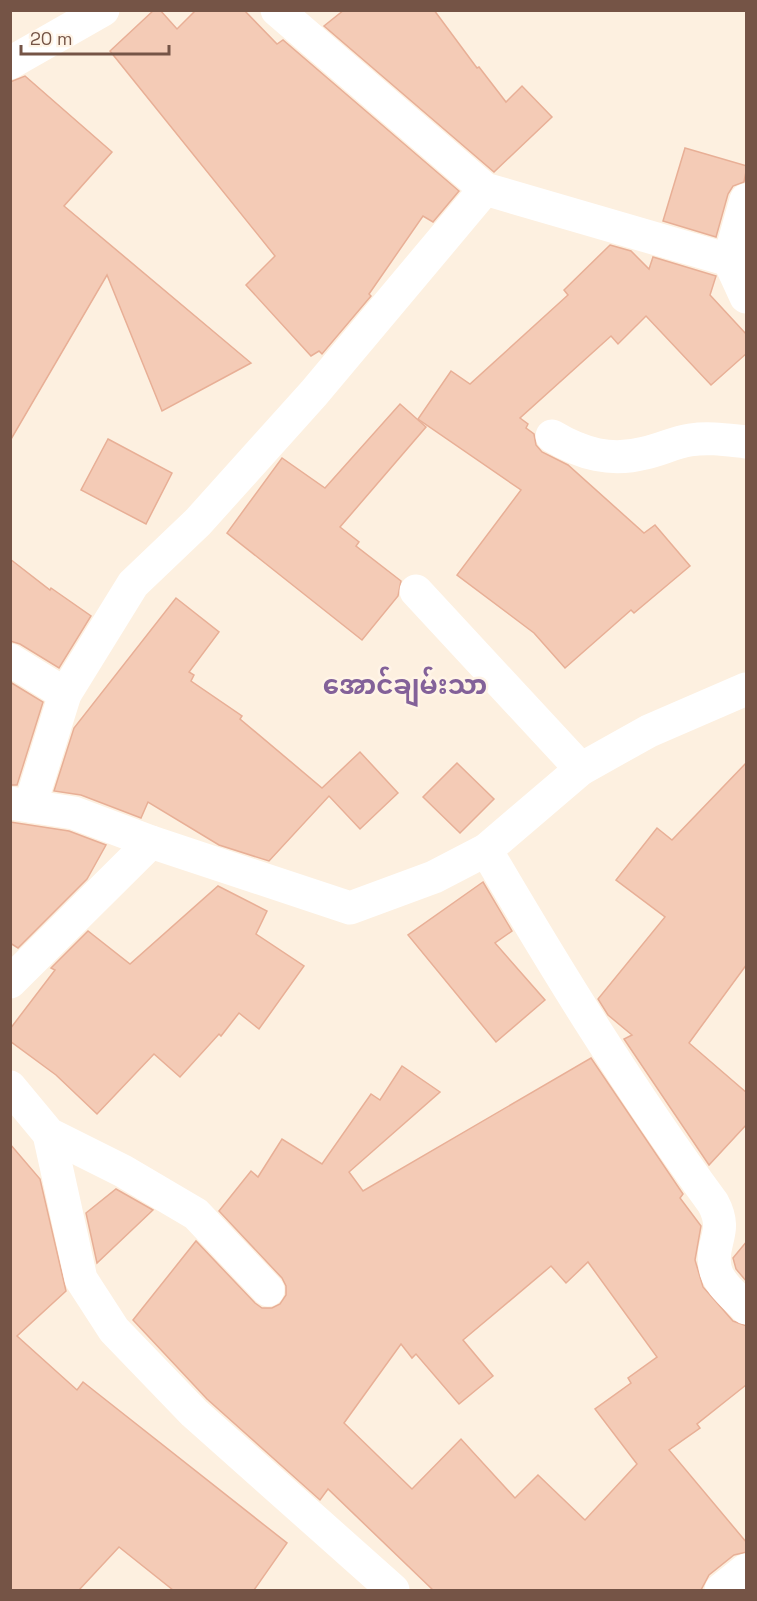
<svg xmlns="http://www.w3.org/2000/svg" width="757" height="1601" font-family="'Space Grotesk','Noto Sans Myanmar',sans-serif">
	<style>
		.building { fill: #f4cbb6; stroke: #e8af96; stroke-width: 1.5; fill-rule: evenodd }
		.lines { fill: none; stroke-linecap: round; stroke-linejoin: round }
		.street { stroke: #fff; stroke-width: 33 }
		.labels { text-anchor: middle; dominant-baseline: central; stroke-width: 5; stroke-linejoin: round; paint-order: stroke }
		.quarter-label { font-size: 26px; font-weight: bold; fill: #836199; stroke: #fff4e7 }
	</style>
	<rect width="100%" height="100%" fill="#fdf0e0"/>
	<g class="building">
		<path d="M154,10H160L177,29L196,10H244L277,44L283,40L459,191L433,222L423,216L369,294L371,296L322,354L319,351L311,356L246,285L275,256L110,51Z"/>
		<path d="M344,10H434L477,68L479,67L506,102L522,86L552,117L494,172L324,26Z"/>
		<path d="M25,76L112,152L64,206L251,363L162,411L107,275L10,441V82Z"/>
		<path d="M685,148L747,166L744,182L733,186L728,194L716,237L663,221Z"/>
		<path d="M610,245L631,251L649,269L653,257L716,276L710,295L747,335V353L711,385L646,316L618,344L611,336L520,418L528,424L526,428L534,434L536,445L542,452L568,465L644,533L655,525L690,566L634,613L631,610L565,668L534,633L457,575L521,490L418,419L451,371L470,384L568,295L564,290Z"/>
		<path d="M400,404L426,427L340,527L359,542L356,546L401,581L398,596L362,640L227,533L282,458L325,488Z"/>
		<path d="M108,439L172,473L146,524L81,490Z"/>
		<path d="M10,559L50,590L51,588L91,616L59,668L20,644L10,641Z"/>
		<path d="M176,598L219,632L189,672L194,675L191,681L242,716L240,719L322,788L360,752L398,793L360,829L329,796L269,861L219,845L148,802L141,818L81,795L54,791L74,728Z"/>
		<path d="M10,682L43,702L17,785H10Z"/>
		<path d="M747,762V964L689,1043L747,1093V1124L709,1165L624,1039L632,1035L608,1015L598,999L665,917L616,880L657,828L672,840Z"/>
		<path d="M457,763L494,799L460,833L423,797Z"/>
		<path d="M10,822L69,831L106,845L87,879L18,948L10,943Z"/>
		<path d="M483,882L512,931L495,943L545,1000L496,1042L408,935Z"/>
		<path d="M218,886L267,911L256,934L304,966L259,1029L239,1013L221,1036L219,1034L180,1077L154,1054L97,1114L56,1075L10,1041V1029L55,970L51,968L88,931L130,964Z"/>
		<path d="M591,1058L683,1194L680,1198L701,1226L695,1260L703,1287L733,1321L747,1326L746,1385L697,1424L700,1428L669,1450L747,1543V1552L734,1555L709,1575L701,1590H433L328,1489L320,1500L207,1399L133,1320L196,1241L255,1303L262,1308H272L280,1304L286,1295V1286L282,1278L219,1211L251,1171L258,1177L282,1139L322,1164L371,1094L380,1100L402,1066L440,1092L349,1172L363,1191ZM588,1262L657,1357L628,1378L631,1383L595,1409L637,1464L585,1520L538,1475L515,1498L461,1439L412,1489L344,1423L401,1344L412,1358L416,1354L459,1404L493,1376L463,1340L551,1266L566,1283Z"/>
		<path d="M10,1144L40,1179L66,1291L17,1336L77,1390L83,1382L287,1543L254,1590H173L119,1547L79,1590H10Z"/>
		<path d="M116,1189L153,1210L97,1263L86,1213Z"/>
		<path d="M747,1241V1282L736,1269L733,1258Z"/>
	</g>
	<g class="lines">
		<g class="street">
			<path d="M277,10L485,189L729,260"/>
			<path d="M10,63L103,10"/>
			<path d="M746,200L729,260L746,297"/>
			<path d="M552,436C582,454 611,462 645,453C660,450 675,442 690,440C710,437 727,440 746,442"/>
			<path d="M416,591L581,769"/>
			<path d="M10,660L65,694"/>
			<path d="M10,803L74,813L151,842L350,908L434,877L486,850L581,769L649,731L746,689"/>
			<path d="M30,806L65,694L133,584L198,522L314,393L485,189"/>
			<path d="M486,850C557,971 630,1090 713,1203C729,1233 710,1241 715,1267C717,1283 736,1297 746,1308"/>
			<path d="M10,982L151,842"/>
			<path d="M10,1087L49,1134L123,1171L196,1214L268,1290"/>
			<path d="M49,1134L81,1279L114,1330L194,1413L393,1590"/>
			<path d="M721,1590L746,1570"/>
		</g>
	</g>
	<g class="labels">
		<g class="quarter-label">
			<text x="405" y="685">အောင်ချမ်းသာ</text>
		</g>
	</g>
	<rect width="757" height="1601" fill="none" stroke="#755446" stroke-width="24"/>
	<path d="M21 45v9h148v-9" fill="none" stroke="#755446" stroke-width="3"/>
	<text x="30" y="45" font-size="18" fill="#755446" stroke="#fff4e7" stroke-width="4.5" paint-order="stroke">20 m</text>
</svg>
